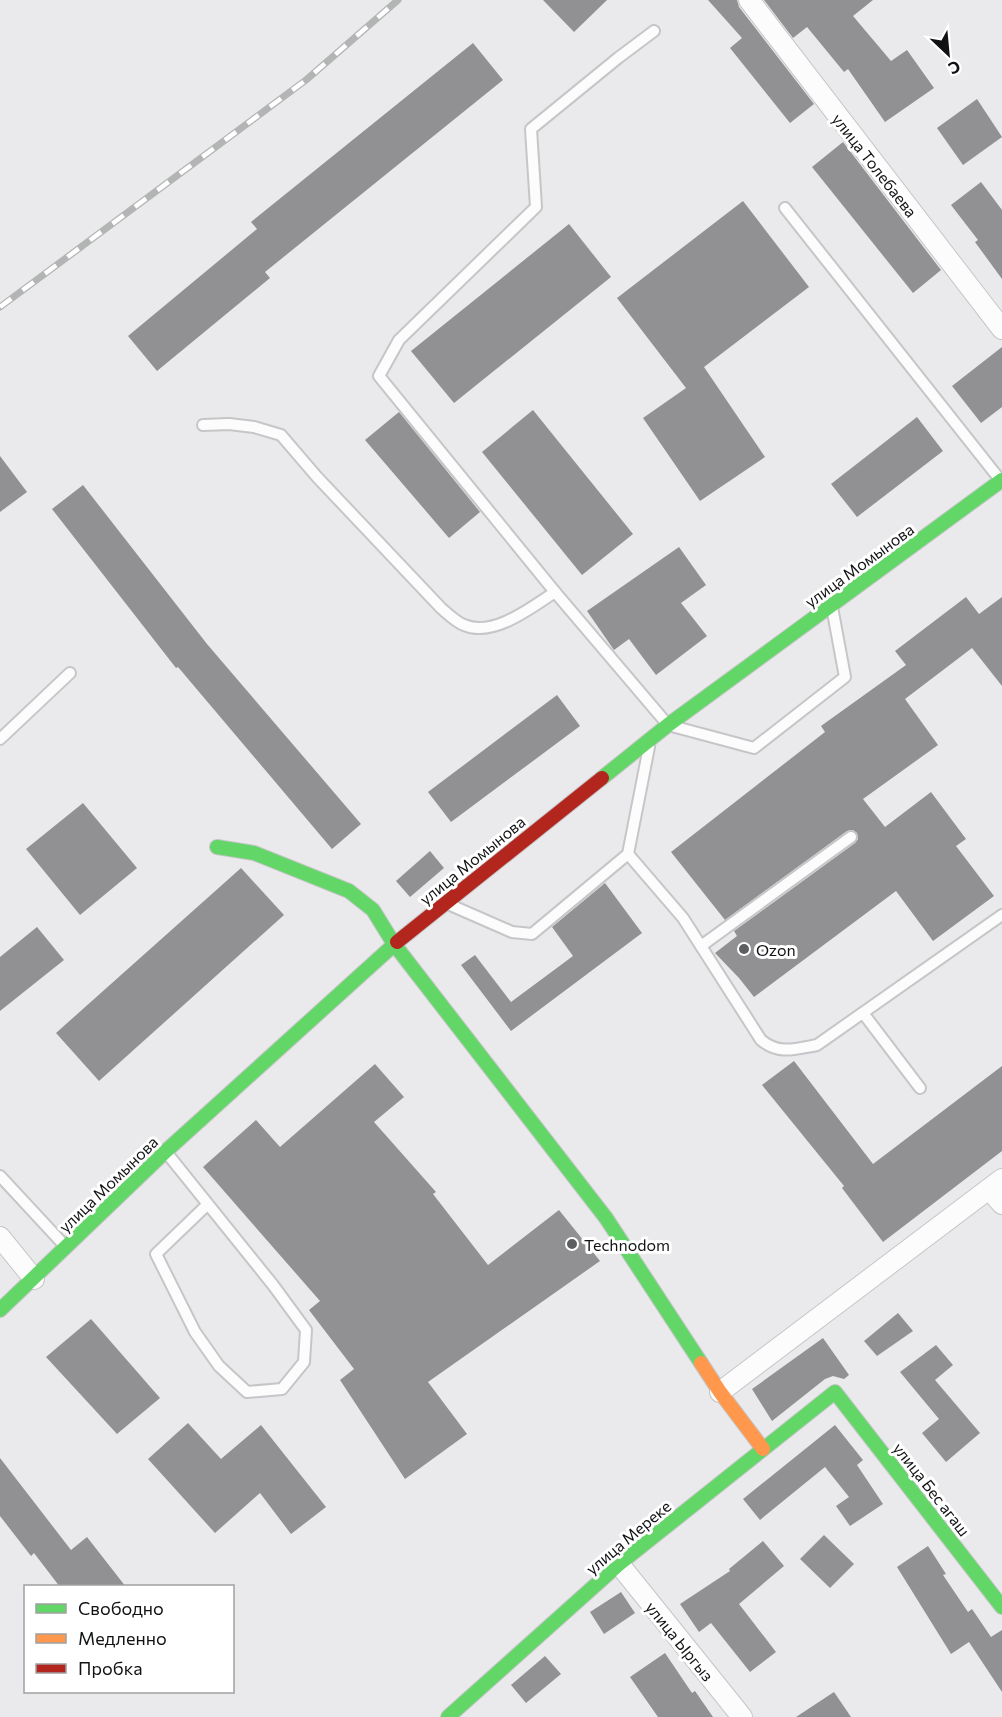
<svg xmlns="http://www.w3.org/2000/svg" width="1002" height="1717" font-family="Commissioner,sans-serif">
	<style>
		.building { fill: #919193 }
		.lines { fill: none; stroke-linecap: round; stroke-linejoin: round }
		.lane-casing { stroke: #c6c6c8; stroke-width: 14 }
		.street-casing { stroke: #c6c6c8; stroke-width: 22 }
		.fast-casing { stroke: #c6c6c8; stroke-width: 16 }
		.slow-casing { stroke: #c6c6c8; stroke-width: 16 }
		.jam-casing { stroke: #c6c6c8; stroke-width: 16 }
		.lane { stroke: #fcfcfc; stroke-width: 10 }
		.street { stroke: #fcfcfc; stroke-width: 20 }
		.fast { stroke: #63d668; stroke-width: 14 }
		.slow { stroke: #ff974d; stroke-width: 14 }
		.jam { stroke: #b3261e; stroke-width: 14 }
		.rail-casing { stroke: #b3b4b4; stroke-width: 7 }
		.rail { stroke: #fff; stroke-width: 4.5; stroke-dasharray: 14; stroke-linecap: butt }
		.poi-dot { fill: #5d5e5f; stroke: #fff; stroke-width: 2 }
		.labels { text-anchor: middle; dominant-baseline: central; stroke-width: 6; stroke-linejoin: round; paint-order: stroke }
		.street-label { font-size: 16px; fill: #111213; stroke: #fff }
		.poi-label { font-size: 16px; fill: #111213; stroke: #fff; text-anchor: start }
	</style>
	<rect width="100%" height="100%" fill="#eaeaed"/>
	<g class="building">
		<path d="M543,0H607L574,32Z"/>
		<path d="M708,0H737L739,7L814,104L790,123L730,48L742,38Z"/>
		<path d="M764,0H873L853,16L891,61L907,50L934,88L885,122L848,69L844,72L807,27L793,38Z"/>
		<path d="M473,43L503,80L265,272L270,278L157,371L128,336L257,229L251,222Z"/>
		<path d="M977,99L1002,137L963,165L937,128Z"/>
		<path d="M843,142L941,270L913,293L812,167Z"/>
		<path d="M981,182L1002,210V279L975,242L978,240L951,205Z"/>
		<path d="M743,201L809,287L704,367L765,457L700,501L643,418L686,388L617,298Z"/>
		<path d="M569,224L611,277L454,403L411,351Z"/>
		<path d="M1002,347V407L981,423L952,386Z"/>
		<path d="M533,410L633,534L582,575L482,452Z"/>
		<path d="M399,412L480,512L449,538L365,440Z"/>
		<path d="M917,417L943,451L857,517L831,484Z"/>
		<path d="M0,456L27,492L0,512Z"/>
		<path d="M83,485L207,644L361,824L332,849L178,667L176,668L52,509Z"/>
		<path d="M679,547L706,585L681,603L707,636L656,675L629,639L614,650L587,611Z"/>
		<path d="M966,597L979,614L1002,597V686L972,648L905,699L938,745L863,799L885,827L931,792L966,839L956,846L994,896L933,941L896,891L754,997L739,978L715,953L737,936L734,931L855,843L858,839L857,833L853,830L847,831L725,920L671,852L825,732L821,726L906,665L895,651Z"/>
		<path d="M557,695L580,726L451,822L428,792Z"/>
		<path d="M83,803L137,868L80,915L26,849Z"/>
		<path d="M430,851L444,868L410,897L396,881Z"/>
		<path d="M241,868L284,915L99,1081L56,1033Z"/>
		<path d="M605,883L642,933L511,1031L461,965L475,955L511,1002L573,956L552,927Z"/>
		<path d="M37,927L64,960L0,1011V957Z"/>
		<path d="M794,1061L873,1164L1002,1066V1151L883,1242L842,1188L844,1186L762,1085Z"/>
		<path d="M375,1064L404,1097L374,1122L436,1192L433,1194L488,1265L559,1210L600,1261L428,1382L467,1434L405,1479L340,1380L354,1369L309,1310L320,1301L203,1167L256,1120L280,1147Z"/>
		<path d="M898,1313L913,1331L877,1356L864,1341Z"/>
		<path d="M91,1319L160,1398L117,1434L46,1357Z"/>
		<path d="M823,1338L849,1375L844,1379L833,1376L825,1379L772,1421L752,1389Z"/>
		<path d="M936,1345L953,1365L935,1380L980,1433L946,1462L922,1433L939,1419L900,1372Z"/>
		<path d="M188,1423L221,1459L261,1425L326,1507L291,1534L260,1493L215,1533L148,1459Z"/>
		<path d="M835,1425L863,1460L857,1465L883,1504L850,1526L836,1506L849,1497L825,1467L760,1520L743,1499Z"/>
		<path d="M0,1458L71,1550L87,1537L126,1587H60L34,1553L31,1556L0,1516Z"/>
		<path d="M824,1535L854,1564L830,1588L800,1559Z"/>
		<path d="M763,1541L784,1566L739,1604L776,1652L750,1672L711,1623L699,1632L680,1604L730,1571L729,1569Z"/>
		<path d="M928,1546L946,1574L943,1575L968,1612L972,1609L991,1637L1002,1630V1692L969,1642L951,1654L897,1567Z"/>
		<path d="M621,1592L635,1613L604,1634L590,1612Z"/>
		<path d="M665,1653L692,1693L695,1691L713,1717H658L630,1677Z"/>
		<path d="M545,1656L561,1674L526,1703L511,1685Z"/>
		<path d="M834,1692L851,1717H796Z"/>
	</g>
	<g class="lines">
		<g class="lane-casing">
			<g id="lane">
				<path d="M654,31L618,58L531,129L536,207L399,340L379,376L555,592L668,725L754,748L845,677L832,607"/>
				<path d="M785,208L1001,481"/>
				<path d="M203,425L229,424L254,427L281,435L317,477L441,608C448,614 456,622 464,625C493,638 532,607 555,592"/>
				<path d="M0,739L70,673"/>
				<path d="M628,854L683,918L761,1040C779,1055 795,1049 817,1045L1002,915"/>
				<path d="M448,904L512,932L532,934L628,854L649,747"/>
				<path d="M701,946L851,837"/>
				<path d="M863,1013L920,1088"/>
				<path d="M166,1152L273,1285L306,1330L304,1362L282,1389L247,1392L219,1366L195,1332L156,1254L208,1204"/>
				<path d="M0,1176L65,1246"/>
			</g>
		</g>
		<g class="street-casing">
			<g id="street">
				<path d="M749,0L1002,329"/>
				<path d="M989,1189L1002,1204"/>
				<path d="M0,1237L34,1279"/>
				<path d="M720,1392L1002,1179"/>
				<path d="M619,1564L742,1717"/>
			</g>
		</g>
		<g class="fast-casing">
			<g id="fast">
				<path d="M602,778L668,725L1002,480"/>
				<path d="M217,847L254,853L349,891L373,910L394,944L606,1218L701,1363"/>
				<path d="M0,1310L166,1151L397,942"/>
				<path d="M448,1717L619,1564L835,1392L1002,1607"/>
			</g>
		</g>
		<g class="slow-casing">
			<path id="slow" d="M701,1363L720,1392L763,1449"/>
		</g>
		<g class="jam-casing">
			<path id="jam" d="M397,942L602,778"/>
		</g>
		<use href="#lane" class="lane"/>
		<use href="#street" class="street"/>
		<use href="#fast" class="fast"/>
		<use href="#slow" class="slow"/>
		<use href="#jam" class="jam"/>
		<g class="rail-casing">
			<path id="rail" d="M0,307L306,80L398,0"/>
		</g>
		<use href="#rail" class="rail"/>
	</g>
	<g class="poi-dot">
		<circle cx="744" cy="949" r="6"/>
		<circle cx="572" cy="1244" r="6"/>
	</g>
	<g class="labels">
		<g class="street-label">
			<text transform="translate(875 165) rotate(52)">улица Толебаева</text>
			<text transform="translate(859 565) rotate(-36)">улица Момынова</text>
			<text transform="translate(472 860) rotate(-39)">улица Момынова</text>
			<text transform="translate(108 1184) rotate(-44)">улица Момынова</text>
			<text transform="translate(932 1489) rotate(52)">улица Бес агаш</text>
			<text transform="translate(628 1537) rotate(-40)">улица Мереке</text>
			<text transform="translate(680 1641) rotate(51)">улица Ыргыз</text>
		</g>
		<g class="poi-label">
			<text x="756" y="949">Ozon</text>
			<text x="584" y="1244">Technodom</text>
		</g>
	</g>
	<rect x="24" y="1585" width="210" height="108" fill="#ffffff" stroke="#a0a0a1" stroke-width="1.5"/>
	<rect x="36" y="1604" width="30" height="9" fill="#63d668" stroke="#a0a0a1" stroke-width="1.5"/>
	<text x="78" y="1615" font-size="18" fill="#111213">Свободно</text>
	<rect x="36" y="1634" width="30" height="9" fill="#ff974d" stroke="#a0a0a1" stroke-width="1.5"/>
	<text x="78" y="1645" font-size="18" fill="#111213">Медленно</text>
	<rect x="36" y="1664" width="30" height="9" fill="#b3261e" stroke="#a0a0a1" stroke-width="1.5"/>
	<text x="78" y="1675" font-size="18" fill="#111213">Пробка</text>
	<g transform="translate(948 54) rotate(154)" stroke="#ffffff" stroke-width="4.5" paint-order="stroke">
	<path d="M0-4.5L10 22L0 15L-10 22Z" fill="#111213"/>
	<text y="-9" font-size="16" font-weight="bold" text-anchor="middle" fill="#111213">С</text>
	</g>
</svg>
